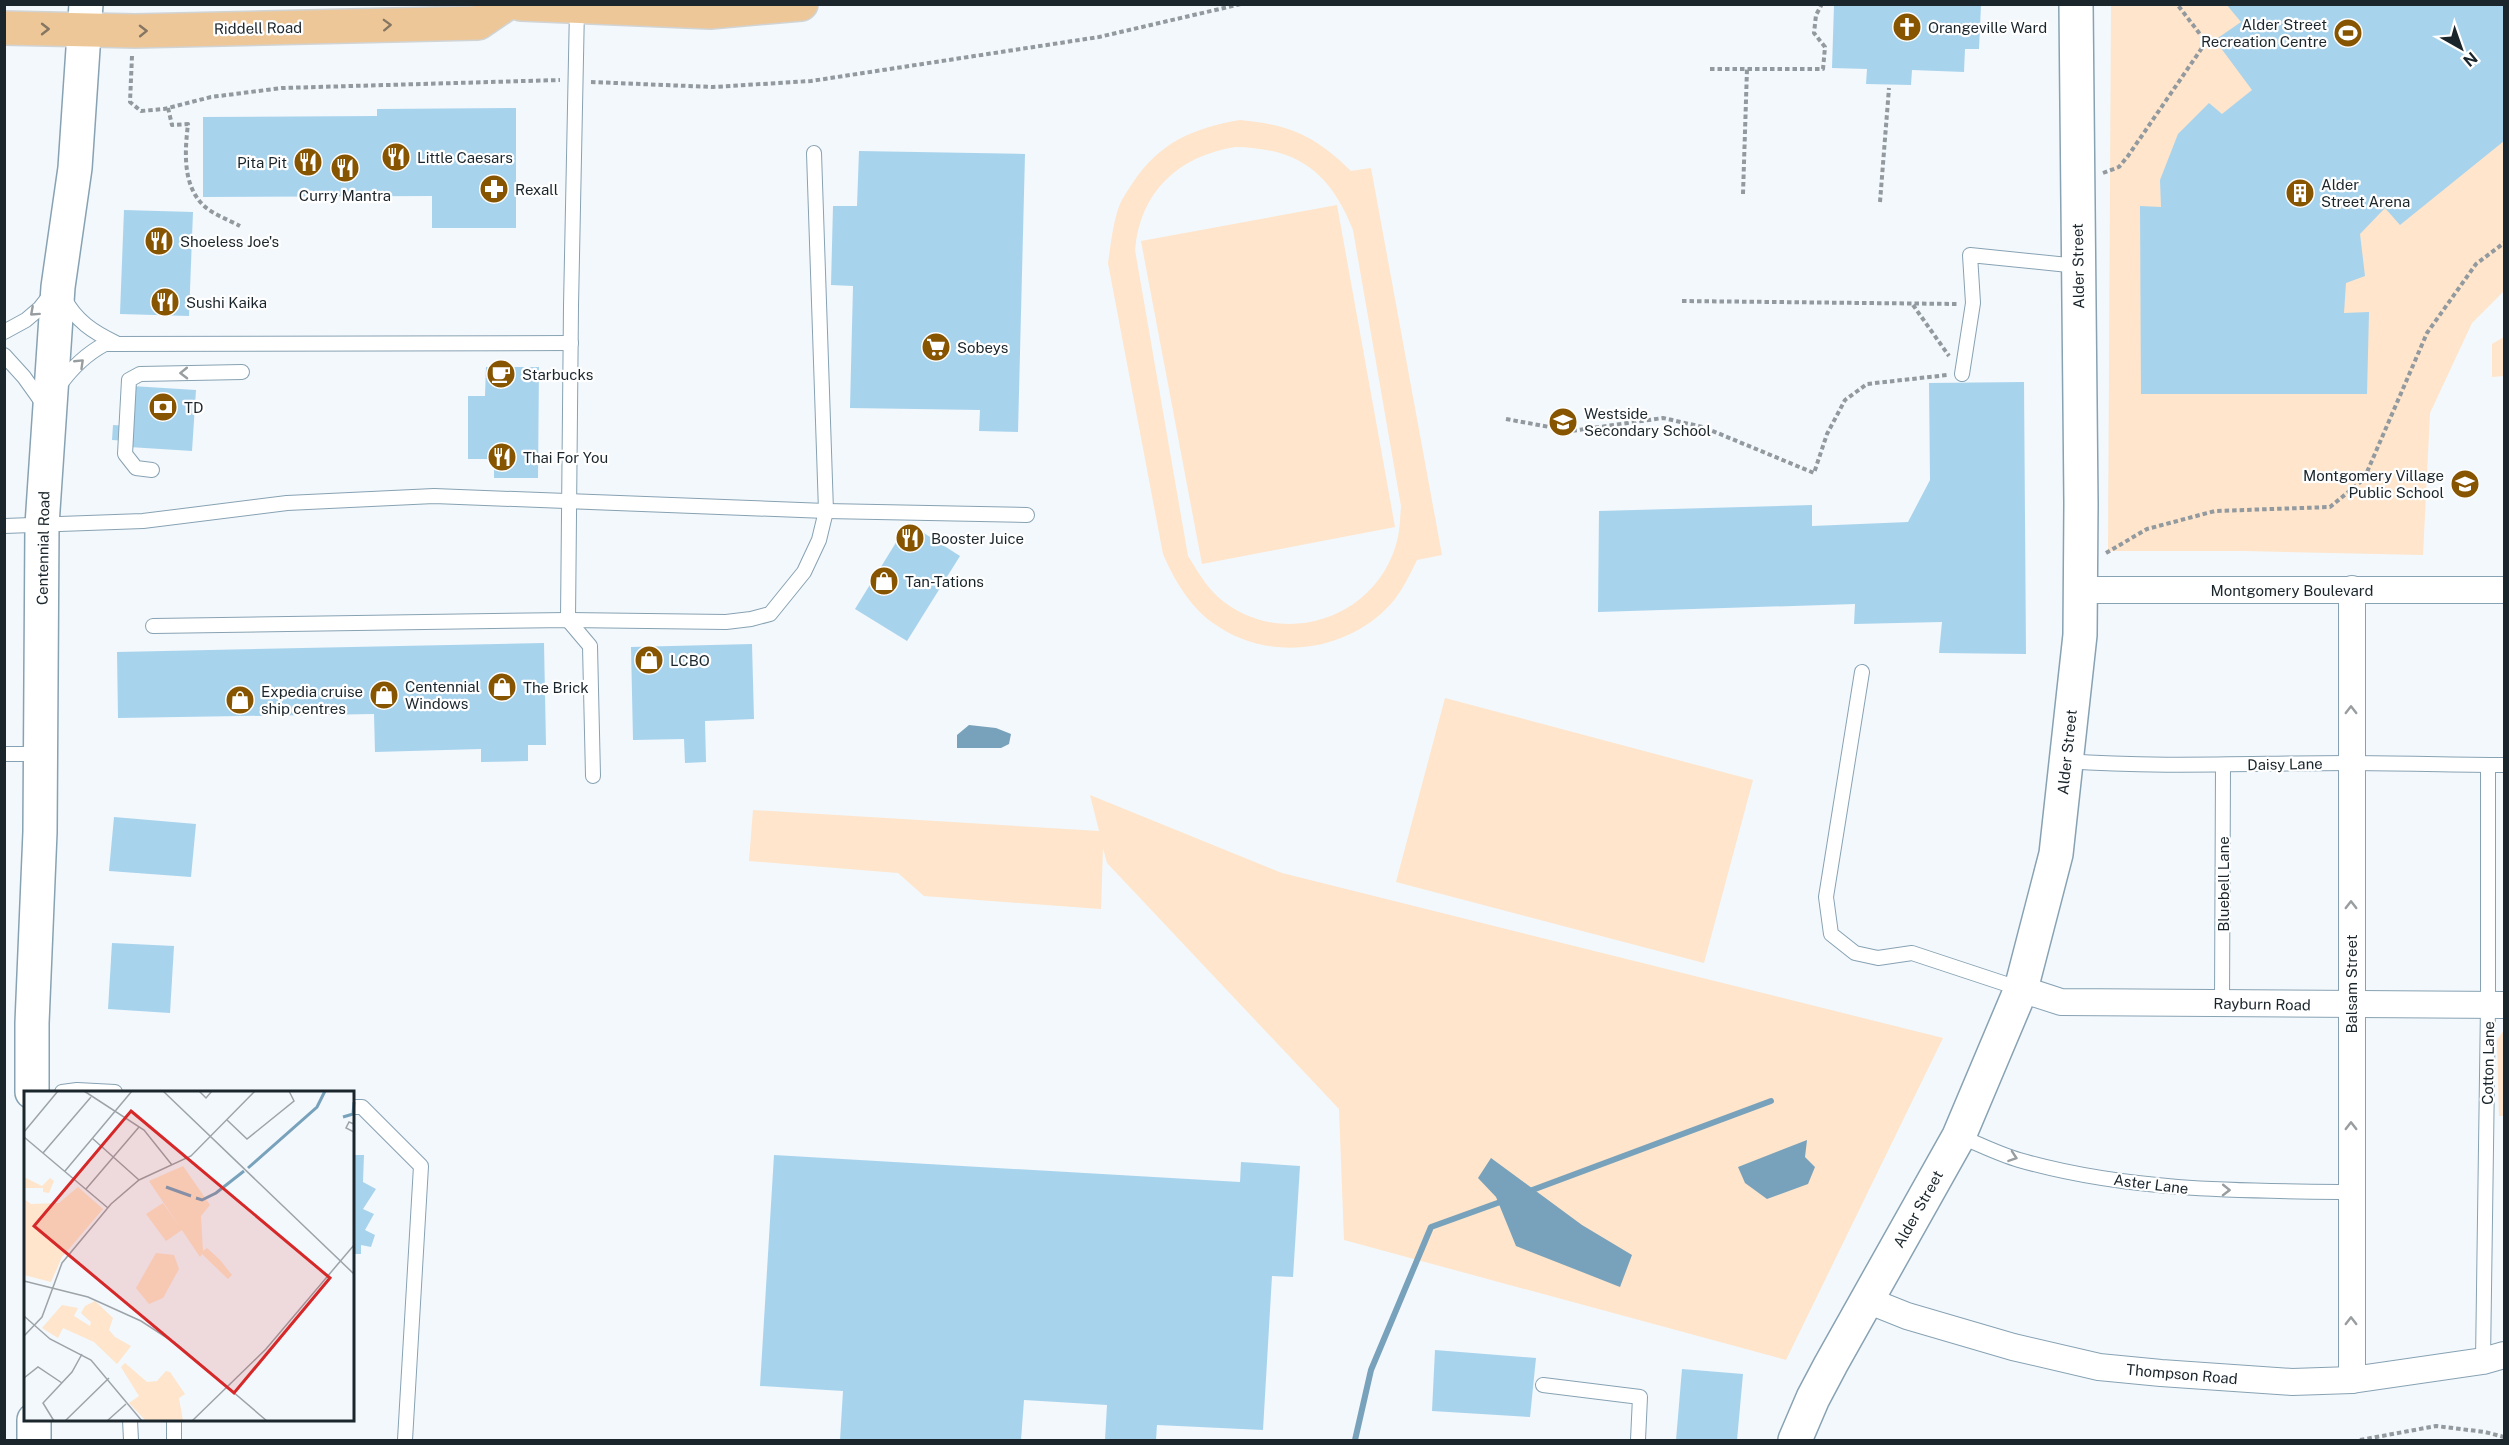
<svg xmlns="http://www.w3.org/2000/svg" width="2509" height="1445" font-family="'Public Sans',sans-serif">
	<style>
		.green { fill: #fee5cb; fill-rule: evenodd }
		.water { fill: #78a2bb }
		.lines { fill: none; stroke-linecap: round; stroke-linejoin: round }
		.stream { stroke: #78a2bb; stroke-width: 6 }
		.building { fill: #a8d3ed }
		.lane-casing { stroke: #87a2b3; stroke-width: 16 }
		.street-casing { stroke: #87a2b3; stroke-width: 28 }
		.secondary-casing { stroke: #87a2b3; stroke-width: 36 }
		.primary-casing { stroke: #d1d4d5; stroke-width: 36 }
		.path { stroke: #929a9f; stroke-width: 4; stroke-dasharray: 4.5 3; stroke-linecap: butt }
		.lane { stroke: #fff; stroke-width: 14 }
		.street { stroke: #fff; stroke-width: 26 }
		.secondary { stroke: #fff; stroke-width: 33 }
		.primary { stroke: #eec798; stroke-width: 33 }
		.oneway { stroke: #847662 }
		.oneway2 { stroke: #989da0 }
		.labels { text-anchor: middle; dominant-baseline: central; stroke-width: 4.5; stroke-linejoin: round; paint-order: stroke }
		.poi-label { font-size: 15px; fill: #1b262c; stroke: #fff; text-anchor: start }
		.street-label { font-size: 15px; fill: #1b262c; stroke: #fff }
		.inset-river { fill: none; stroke: #78a2bb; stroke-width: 3 }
		.inset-road { fill: none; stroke: #9da4a9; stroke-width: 1.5 }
		.view { fill: #d62828; fill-opacity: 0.15; stroke: #d62828; stroke-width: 3 }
		.inset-edge { fill: none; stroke: #1b262c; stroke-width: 3 }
	</style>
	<rect width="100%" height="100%" fill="#f3f8fc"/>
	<g class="green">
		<path d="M2111,5H2504V291L2472,323L2430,413L2423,555L2244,551H2108Z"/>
		<path d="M1240,120C1291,125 1315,136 1351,171L1371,168L1442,555L1417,560C1408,578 1400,596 1385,610C1339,654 1265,661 1213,623C1189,606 1174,579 1163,554L1108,263C1111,243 1113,222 1120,204C1123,197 1128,190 1132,184C1159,142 1194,128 1240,120ZM1235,147C1298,148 1330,172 1353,230L1401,506C1400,520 1400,534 1395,548C1371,622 1277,649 1218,597C1205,585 1197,570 1188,556L1135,250C1140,192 1178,156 1235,147Z"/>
		<path d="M1337,205L1395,527L1202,564L1141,241Z"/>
		<path d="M2504,337V376L2492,377V344Z"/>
		<path d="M1445,698L1753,780L1704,963L1396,882Z"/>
		<path d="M1090,795L1282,873L1943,1038L1786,1360L1344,1240L1339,1109L1107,863L1103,848L1101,909L924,896L898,873L749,861L753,810L1099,831Z"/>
		<path d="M2504,1030V1116H2499L2497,1040Z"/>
	</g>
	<g class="water">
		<path d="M969,725L996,728L1011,734L1009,744L1001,748H957V735Z"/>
		<path d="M1807,1140L1805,1157L1815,1167L1808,1184L1767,1199L1745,1183L1738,1167Z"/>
		<path d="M1491,1158L1582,1225L1632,1255L1620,1287L1516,1246L1496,1197L1478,1178Z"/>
	</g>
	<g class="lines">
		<g class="stream">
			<path d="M1527,1192L1771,1101"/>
			<path d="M1355,1440L1371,1370L1431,1227L1503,1201"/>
		</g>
	</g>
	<g class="building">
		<path d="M2226,4H2504V141L2400,225L2385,208L2360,234L2365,276L2346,283L2344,313L2369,312L2367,394H2141L2140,206L2161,207L2160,180L2178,134L2209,103L2222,114L2252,90L2215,40L2241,22Z"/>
		<path d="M1834,5H1981L1979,49H1965L1964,72L1912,70L1911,85L1866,84L1867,69L1832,68Z"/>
		<path d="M516,108V228H432V196L203,197V117L377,116V109Z"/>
		<path d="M859,151L1025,154L1018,432L979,431L980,410L850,408L853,286L831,285L833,206H857Z"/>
		<path d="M124,210L193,212L189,316L120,314Z"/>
		<path d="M486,367H539L538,478H494V459H468V396H485Z"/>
		<path d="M2024,382L2026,654L1939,653L1942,622L1854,624L1855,604L1598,612L1599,511L1812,505V526L1908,522L1930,480L1929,383Z"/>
		<path d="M132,386L196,390L192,451L129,447V441L112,440L113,425L129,426Z"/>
		<path d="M908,523L960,556L907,641L855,609Z"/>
		<path d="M544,643L546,745H528V761L481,762V749L375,752L374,714L118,718L117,652Z"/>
		<path d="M752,644L754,719L705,721L706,762L685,763L684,739L633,740L631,647Z"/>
		<path d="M114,817L196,824L191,877L109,871Z"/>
		<path d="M112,943L174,946L170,1013L108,1009Z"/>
		<path d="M352,1155H364L363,1182L376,1189L363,1209L374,1214L365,1230L375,1235L371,1247L361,1245V1254H352Z"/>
		<path d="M774,1155L1240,1182L1241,1162L1300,1166L1293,1277L1272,1276L1263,1430L1157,1425L1156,1440H1105L1107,1405L1024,1400L1021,1440H840L843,1391L760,1386Z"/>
		<path d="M1435,1350L1536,1358L1530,1417L1432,1411Z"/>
		<path d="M1682,1369L1743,1374L1737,1440H1676Z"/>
	</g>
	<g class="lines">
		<g class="lane-casing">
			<g id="lane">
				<path d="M577,8L571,306L568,620L590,646L593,776"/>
				<path d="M64,298C76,321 93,332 116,343"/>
				<path d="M4,332L26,320L40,308L51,294"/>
				<path d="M4,355L24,377L44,405"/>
				<path d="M1962,374L1973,303L1970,255L2078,266"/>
				<path d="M59,386C71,369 86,354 105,344L571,343"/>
				<path d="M152,470L136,468L125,454L129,380L140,374L242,372"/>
				<path d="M4,526L143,521L287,503L434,496L826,511L1027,515"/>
				<path d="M153,626L568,620L726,622L751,619L770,614L804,572L819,540L826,511L814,153"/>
				<path d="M1862,672L1826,897L1831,934L1855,953L1878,958L1912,953L2021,989"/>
				<path d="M4,754H41"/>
				<path d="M2066,761C2161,768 2255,763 2349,763C2401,763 2453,765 2504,765"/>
				<path d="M2222,1004L2223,765"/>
				<path d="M62,1092L77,1090L115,1092"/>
				<path d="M352,1107H362L421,1166L405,1440"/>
				<path d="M1959,1136C1979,1144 1998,1154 2019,1160C2126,1191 2239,1191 2350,1192"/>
				<path d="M2483,1361L2488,1005V765"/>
				<path d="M1543,1385L1640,1397L1638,1440"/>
				<path d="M130,1420L131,1440"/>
				<path d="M174,1440V1420"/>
			</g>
		</g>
		<g class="street-casing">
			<g id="street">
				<path d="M2080,590H2504"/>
				<path d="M2021,989L2061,1002L2504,1005"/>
				<path d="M1867,1300L1907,1316L2013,1347L2099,1367L2161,1373L2292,1382L2352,1380L2483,1361L2504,1355"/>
				<path d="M2352,1380V589"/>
			</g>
		</g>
		<g class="secondary-casing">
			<g id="secondary">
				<path d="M32,1092V1023L40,832L42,525L58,287L75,168L86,4"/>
				<path d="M34,1420V1440"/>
				<path d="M1795,1440L1813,1398L1831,1364L1959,1136L2021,989L2056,854L2080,635L2081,504L2076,4"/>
			</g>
		</g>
		<g class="primary-casing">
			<g id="primary">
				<path d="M521,4L710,12L801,4"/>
				<path d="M4,28L135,31L478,23L506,4"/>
			</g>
		</g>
		<g class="path">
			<path d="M132,56L130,102L141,111L164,109L211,97L282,88L560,80"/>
			<path d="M1710,69H1823L1825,47L1814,33L1816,15L1822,4"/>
			<path d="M591,82L713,87L811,81L1099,37L1241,4"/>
			<path d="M168,108L172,125L188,124C185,150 182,184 203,205C212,214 229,220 240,226"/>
			<path d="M2103,173L2119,167L2128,156L2206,42L2177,4"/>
			<path d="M1743,194L1747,69"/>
			<path d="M1880,202L1889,88"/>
			<path d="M1682,301L1957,304"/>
			<path d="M1913,305L1949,356"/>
			<path d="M1506,419L1571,431L1663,418L1703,427L1814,473L1827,434L1845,400L1867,384L1947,375"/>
			<path d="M2106,553L2147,529L2215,511L2330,507L2364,479L2427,333L2476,264L2504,243"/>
			<path d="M2360,1440L2436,1426L2485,1432L2504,1437"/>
		</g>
		<use href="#lane" class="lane"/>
		<use href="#street" class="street"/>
		<use href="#secondary" class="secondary"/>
		<use href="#primary" class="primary"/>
	</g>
	<defs><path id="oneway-chevron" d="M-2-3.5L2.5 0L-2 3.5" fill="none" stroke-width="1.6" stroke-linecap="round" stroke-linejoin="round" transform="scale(1.5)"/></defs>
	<g class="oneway">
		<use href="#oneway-chevron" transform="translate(387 25) rotate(-2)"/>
		<use href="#oneway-chevron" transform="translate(45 29)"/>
		<use href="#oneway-chevron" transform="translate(143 31) rotate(-1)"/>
	</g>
	<g class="oneway2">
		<use href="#oneway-chevron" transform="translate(34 312) rotate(138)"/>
		<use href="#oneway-chevron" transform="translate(80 363) rotate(-44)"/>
		<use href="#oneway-chevron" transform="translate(184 373) rotate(179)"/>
		<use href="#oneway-chevron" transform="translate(2351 710) rotate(-90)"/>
		<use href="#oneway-chevron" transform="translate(2351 905) rotate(-90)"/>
		<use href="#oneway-chevron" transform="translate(2351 1126) rotate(-90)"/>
		<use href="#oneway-chevron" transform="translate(2013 1157) rotate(19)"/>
		<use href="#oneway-chevron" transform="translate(2226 1190) rotate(1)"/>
		<use href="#oneway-chevron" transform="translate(2351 1321) rotate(-90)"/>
	</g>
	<defs>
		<g id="church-disc" transform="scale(1.5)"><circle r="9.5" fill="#875400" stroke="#fff"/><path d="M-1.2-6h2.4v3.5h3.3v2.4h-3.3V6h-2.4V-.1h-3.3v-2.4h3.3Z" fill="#fff"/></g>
		<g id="stadium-disc" transform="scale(1.5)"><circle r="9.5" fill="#875400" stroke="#fff"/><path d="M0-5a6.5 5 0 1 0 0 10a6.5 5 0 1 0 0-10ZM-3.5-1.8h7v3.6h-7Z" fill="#fff"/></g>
		<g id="restaurant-disc" transform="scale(1.5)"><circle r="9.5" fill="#875400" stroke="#fff"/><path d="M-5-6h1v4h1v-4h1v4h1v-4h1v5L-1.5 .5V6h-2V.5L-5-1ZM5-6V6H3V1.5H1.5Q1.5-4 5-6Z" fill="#fff"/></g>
		<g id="pharmacy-disc" transform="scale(1.5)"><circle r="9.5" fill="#875400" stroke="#fff"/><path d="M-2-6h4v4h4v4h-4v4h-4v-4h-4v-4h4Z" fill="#fff"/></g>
		<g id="building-disc" transform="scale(1.5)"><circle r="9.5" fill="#875400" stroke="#fff"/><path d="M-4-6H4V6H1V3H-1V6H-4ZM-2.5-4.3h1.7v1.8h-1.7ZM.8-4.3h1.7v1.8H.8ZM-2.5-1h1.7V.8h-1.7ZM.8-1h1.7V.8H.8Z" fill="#fff"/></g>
		<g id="supermarket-disc" transform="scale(1.5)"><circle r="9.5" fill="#875400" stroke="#fff"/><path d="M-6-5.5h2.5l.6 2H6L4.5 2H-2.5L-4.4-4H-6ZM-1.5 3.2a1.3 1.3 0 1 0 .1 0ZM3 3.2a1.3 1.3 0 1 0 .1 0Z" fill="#fff"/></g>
		<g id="cafe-disc" transform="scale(1.5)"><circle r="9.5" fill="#875400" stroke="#fff"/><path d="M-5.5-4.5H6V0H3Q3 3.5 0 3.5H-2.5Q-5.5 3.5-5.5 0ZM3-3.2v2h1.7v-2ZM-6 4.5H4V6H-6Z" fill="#fff"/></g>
		<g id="bank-disc" transform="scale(1.5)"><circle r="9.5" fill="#875400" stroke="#fff"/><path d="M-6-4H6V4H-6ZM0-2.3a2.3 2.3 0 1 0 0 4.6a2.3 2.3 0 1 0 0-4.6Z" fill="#fff"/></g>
		<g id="school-disc" transform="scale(1.5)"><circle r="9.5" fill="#875400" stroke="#fff"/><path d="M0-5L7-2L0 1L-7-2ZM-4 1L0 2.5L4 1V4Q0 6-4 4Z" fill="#fff"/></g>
		<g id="shop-disc" transform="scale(1.5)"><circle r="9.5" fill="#875400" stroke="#fff"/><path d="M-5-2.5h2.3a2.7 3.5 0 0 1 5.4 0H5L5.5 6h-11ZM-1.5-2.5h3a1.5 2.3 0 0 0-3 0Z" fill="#fff"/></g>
	</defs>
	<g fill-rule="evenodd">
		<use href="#church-disc" x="1907" y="27"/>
		<use href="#stadium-disc" x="2348" y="33"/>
		<use href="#restaurant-disc" x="396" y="157"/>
		<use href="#restaurant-disc" x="308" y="162"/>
		<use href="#restaurant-disc" x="345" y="168"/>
		<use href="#pharmacy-disc" x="494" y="189"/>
		<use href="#building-disc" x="2300" y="193"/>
		<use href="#restaurant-disc" x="159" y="241"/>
		<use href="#restaurant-disc" x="165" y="302"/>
		<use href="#supermarket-disc" x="936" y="347"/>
		<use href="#cafe-disc" x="501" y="374"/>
		<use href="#bank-disc" x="163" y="407"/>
		<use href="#school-disc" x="1563" y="422"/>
		<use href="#restaurant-disc" x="502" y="457"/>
		<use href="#school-disc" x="2465" y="484"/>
		<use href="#restaurant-disc" x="910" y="538"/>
		<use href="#shop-disc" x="884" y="581"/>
		<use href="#shop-disc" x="649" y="660"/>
		<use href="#shop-disc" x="502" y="687"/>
		<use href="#shop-disc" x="384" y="695"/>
		<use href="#shop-disc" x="240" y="700"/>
	</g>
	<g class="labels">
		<g class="poi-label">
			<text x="2327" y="24" text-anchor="end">Alder Street<tspan x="2327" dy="17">Recreation Centre</tspan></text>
			<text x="1928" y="27">Orangeville Ward</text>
			<text x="417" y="157">Little Caesars</text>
			<text x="287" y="162" text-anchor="end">Pita Pit</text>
			<text x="2321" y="184">Alder<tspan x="2321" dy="17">Street Arena</tspan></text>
			<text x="515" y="189">Rexall</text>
			<text x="345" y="195" text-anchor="middle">Curry Mantra</text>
			<text x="180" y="241">Shoeless Joe's</text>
			<text x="186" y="302">Sushi Kaika</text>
			<text x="957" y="347">Sobeys</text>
			<text x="522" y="374">Starbucks</text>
			<text x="184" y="407">TD</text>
			<text x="1584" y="413">Westside<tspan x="1584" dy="17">Secondary School</tspan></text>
			<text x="523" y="457">Thai For You</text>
			<text x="2444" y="475" text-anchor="end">Montgomery Village<tspan x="2444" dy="17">Public School</tspan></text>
			<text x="931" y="538">Booster Juice</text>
			<text x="905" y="581">Tan-Tations</text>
			<text x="670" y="660">LCBO</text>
			<text x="405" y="686">Centennial<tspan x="405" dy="17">Windows</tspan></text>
			<text x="523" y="687">The Brick</text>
			<text x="261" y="691">Expedia cruise<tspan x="261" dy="17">ship centres</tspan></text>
		</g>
		<g class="street-label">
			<text transform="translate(258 28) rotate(-1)">Riddell Road</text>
			<text transform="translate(2078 266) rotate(-91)">Alder Street</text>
			<text transform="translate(43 548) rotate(-89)">Centennial Road</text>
			<text x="2292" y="590">Montgomery Boulevard</text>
			<text transform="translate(2067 752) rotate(-84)">Alder Street</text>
			<text transform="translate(2285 764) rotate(-1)">Daisy Lane</text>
			<text transform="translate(2223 884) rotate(-90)">Bluebell Lane</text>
			<text transform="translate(2351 984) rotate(-90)">Balsam Street</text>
			<text transform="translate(2262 1004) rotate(1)">Rayburn Road</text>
			<text transform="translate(2488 1063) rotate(-89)">Cotton Lane</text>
			<text transform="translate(2151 1184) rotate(7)">Aster Lane</text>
			<text transform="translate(1918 1209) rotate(-61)">Alder Street</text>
			<text transform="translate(2182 1374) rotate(5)">Thompson Road</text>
		</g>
	</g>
	<g transform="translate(24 1091)">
		<rect width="330" height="330" fill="#f3f8fc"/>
		<path d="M159,75L186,114L177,125L179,160L183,157L196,169L208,184L204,188L178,163L176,166L125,90ZM0,86L18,95L26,87L30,90L25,102L19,101V97H1ZM54,96L79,118L38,166L27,191L0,184V108L7,113L35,112ZM139,112L158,139L142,150L122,123ZM132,162L150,164L155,178L139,207L125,213L112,197ZM71,210L89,227L85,239L91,246L107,255L93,273L70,251L39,237L34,247L18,237L38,214L54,217L50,225L66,235L67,231L57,222L61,215ZM101,272L123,291L133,290L142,280L146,281L161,303L155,307L159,330H122L105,312L115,305L97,276Z" fill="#fee5cb"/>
		<path class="inset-river" d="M319,26L329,23L330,11M224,77L293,16L301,0M142,96L167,105M172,107L178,109L192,102L220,80"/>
		<path class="inset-road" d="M60,0L120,39L148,74M139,0L330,183M175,0L182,7L188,0M203,29L223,48L270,10L265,0M330,33L325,31L322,37L330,41M0,41L34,0M0,46L84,117M68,47L115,89M19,62L67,6M41,80L108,0M62,98L115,36M0,190L64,206L117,230L154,254L243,330M0,225L26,248L67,269L118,330M0,245L18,226L38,172L87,113L115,89L167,65L231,0M0,287L14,276L38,292M30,330L19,312L48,281L58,263M41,330L85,287M83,330L102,313M168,330L242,258L330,154"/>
		<path class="view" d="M107,20L306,187L210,302L10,135Z"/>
		<rect width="330" height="330" class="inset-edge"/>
	</g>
	<rect width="2509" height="1445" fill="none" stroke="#1b262c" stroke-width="12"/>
	<g transform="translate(2461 48) rotate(140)" stroke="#ffffff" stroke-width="4.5" paint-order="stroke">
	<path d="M0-4.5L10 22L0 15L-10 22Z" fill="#1b262c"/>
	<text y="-9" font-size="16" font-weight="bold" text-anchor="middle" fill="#1b262c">N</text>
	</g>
</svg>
